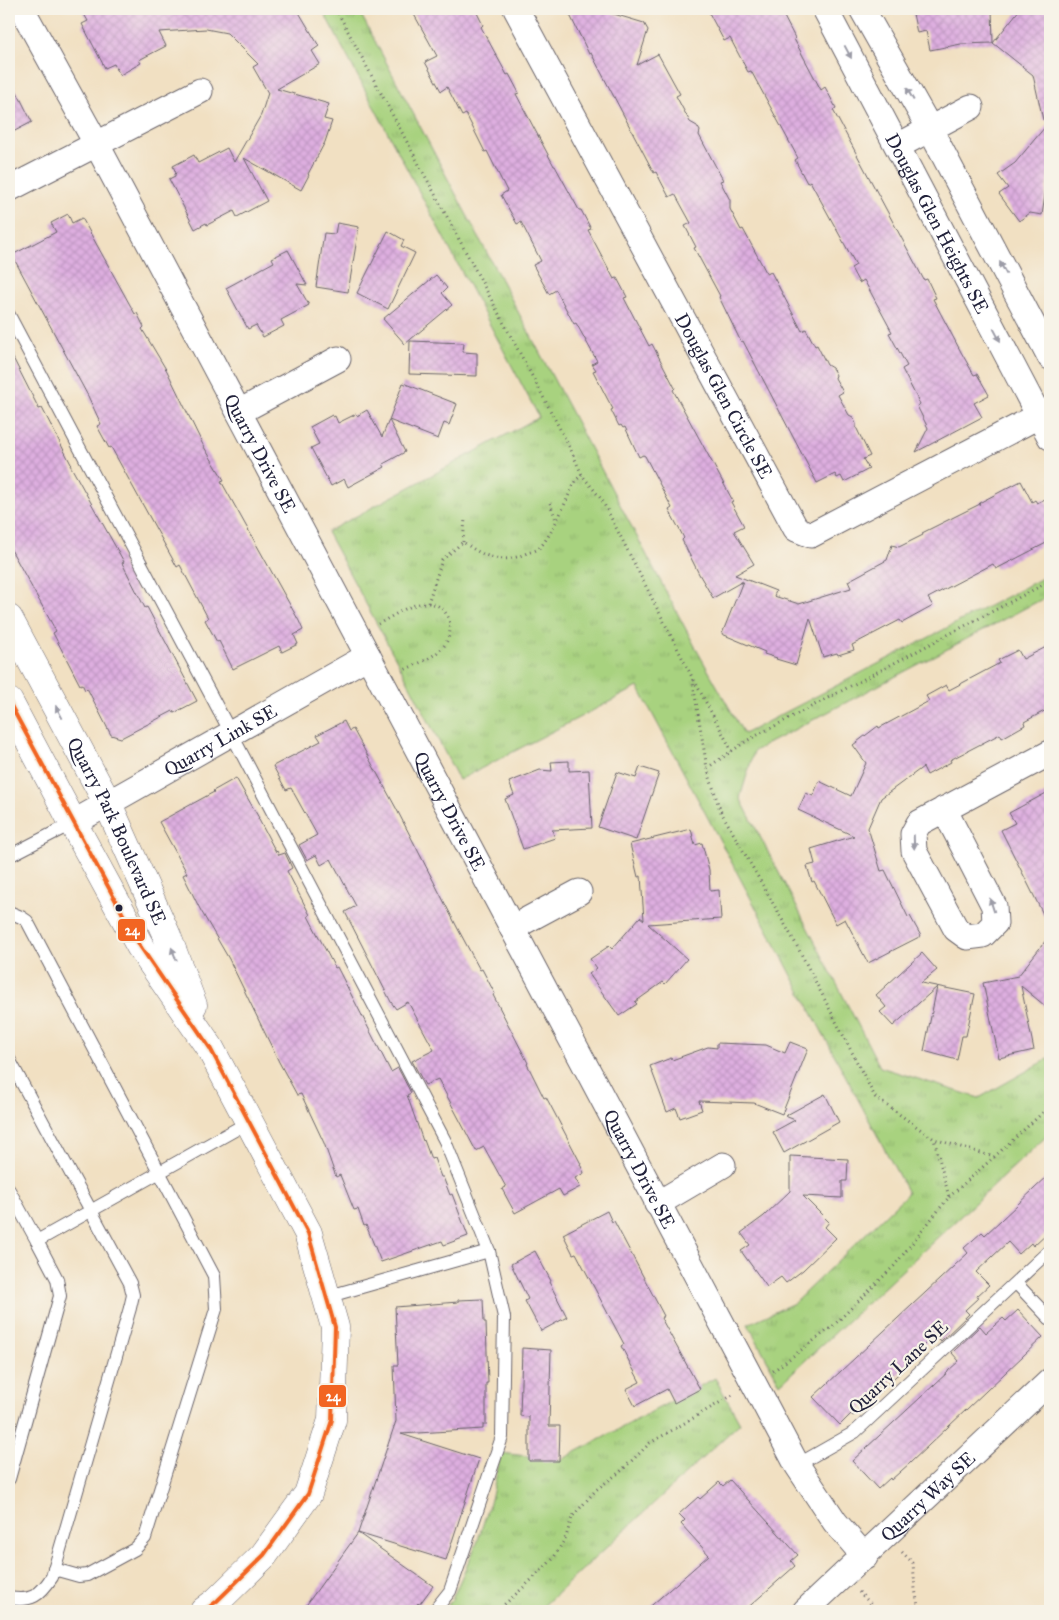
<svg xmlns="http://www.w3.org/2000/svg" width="1059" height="1620" font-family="'IM FELL Great Primer',serif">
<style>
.grass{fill:url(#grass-tufts);stroke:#657a5d}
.building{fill:url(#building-cross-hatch)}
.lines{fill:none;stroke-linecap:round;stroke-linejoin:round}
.service-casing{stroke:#6a646a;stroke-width:14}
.minor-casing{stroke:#6a646a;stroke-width:27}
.tertiary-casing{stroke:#6a646a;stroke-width:29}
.path{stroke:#6a646a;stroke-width:3;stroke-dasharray:1 4;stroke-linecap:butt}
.service{stroke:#fff;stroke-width:12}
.minor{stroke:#fff;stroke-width:25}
.tertiary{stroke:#fff;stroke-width:28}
.bus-1-casing{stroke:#f7f3e8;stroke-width:8}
.bus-1{stroke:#f26522;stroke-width:4}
.oneway{fill:#9c9ca7}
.bus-dot{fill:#22223b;stroke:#f7f3e8;stroke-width:2}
.labels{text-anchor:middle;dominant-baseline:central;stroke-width:4.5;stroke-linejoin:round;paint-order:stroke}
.street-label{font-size:19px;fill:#22223b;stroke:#f7f3e8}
.line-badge{stroke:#f7f3e8;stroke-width:2}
.badge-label{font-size:14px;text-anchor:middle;font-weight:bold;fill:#fff}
</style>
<defs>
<pattern id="grass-tufts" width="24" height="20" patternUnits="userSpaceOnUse" patternTransform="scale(1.25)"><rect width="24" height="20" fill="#a8d27f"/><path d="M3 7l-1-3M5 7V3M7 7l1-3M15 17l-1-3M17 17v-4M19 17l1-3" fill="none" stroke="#90b46f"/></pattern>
<pattern id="building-cross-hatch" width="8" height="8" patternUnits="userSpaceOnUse" patternTransform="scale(1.25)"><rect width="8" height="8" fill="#deafe0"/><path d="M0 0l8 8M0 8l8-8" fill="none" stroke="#be96c1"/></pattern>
</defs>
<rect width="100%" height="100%" fill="#f7f3e8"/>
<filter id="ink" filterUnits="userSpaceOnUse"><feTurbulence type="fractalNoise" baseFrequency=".02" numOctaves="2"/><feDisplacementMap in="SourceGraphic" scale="10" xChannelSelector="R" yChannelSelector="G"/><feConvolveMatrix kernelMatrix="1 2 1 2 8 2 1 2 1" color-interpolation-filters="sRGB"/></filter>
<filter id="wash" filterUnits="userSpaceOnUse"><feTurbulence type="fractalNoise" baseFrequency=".0096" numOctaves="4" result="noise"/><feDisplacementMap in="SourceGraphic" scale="20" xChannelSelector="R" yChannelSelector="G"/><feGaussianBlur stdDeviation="1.12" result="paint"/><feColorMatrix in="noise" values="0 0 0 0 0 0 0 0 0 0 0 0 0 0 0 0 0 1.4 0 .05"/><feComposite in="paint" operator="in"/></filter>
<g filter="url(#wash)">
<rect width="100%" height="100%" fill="#f1e0c2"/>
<g class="grass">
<path d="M322 9H358L699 654 744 734 1050 574V595L754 751 740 798 880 1067 979 1098 1050 1058V1133L780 1384 748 1324 794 1303 908 1193 638 687 459 780 403 672 327 532 539 417Z"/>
<path d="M715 1378 740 1423 538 1611H444L452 1599 477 1543 492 1496 501 1453 561 1460Z"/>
</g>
<g id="blocks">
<g class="building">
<path d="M81 9H297L319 46 312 51 320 64 277 89 329 104 324 119 332 121 325 142 308 174 309 175 301 190 244 158 267 201 237 217 234 211 207 225 206 223 195 229 169 179 175 176V174L176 173 173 166 194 155 198 163 227 148 234 162 261 115 268 93 253 67 258 64 227 33 206 29 159 32 166 46 139 60 141 63 120 75 114 64 105 68 82 24 88 21Z"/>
<path d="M411 9H475L483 25 481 27 507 75 509 74 519 93 516 94 554 166H555L579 210H581L591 229 588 230 614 279 617 278 627 297 624 298 649 346 652 344 675 388 673 390 733 501 731 502 744 526 734 531 754 564 735 575 776 591 774 596 799 604 851 588 848 581 887 560 892 545 899 547 923 535 922 533 980 504 979 503 1021 481 1032 502 1035 500 1037 503 1045 499 1050 510V541L996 569 993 564 928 598 933 606 902 623 900 620 852 645 854 650 838 655 837 653 823 657 810 618 796 665 776 659 777 658 764 654 765 652 722 634 743 581 713 598 699 574 682 540 684 538 669 510 672 508 645 456 643 455 639 457 625 427 623 428 621 425 619 426 611 410 613 409 608 400 593 371 596 370 592 364 597 361 576 323 574 324 556 290 549 294 533 265 541 261 521 222 517 224 501 195 507 191 487 151 485 152 466 114 462 116 447 87 441 91 425 62 437 56Z"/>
<path d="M567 9H597L644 23 648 30 637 65 658 54 680 94 676 96 690 122 697 126 700 131 699 135 723 180 720 181 730 200V209L741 230 743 229 767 274 771 272 802 331 806 329 815 346 817 345 827 365 832 368 836 375 835 378 843 392 838 395 849 415 853 417 856 424V427L870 456 863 459 869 469 844 482 841 476 837 478 835 474 817 483 743 341 741 342 719 297 720 296 694 248 696 247 685 226 691 223 675 194 669 197 656 172 654 173 591 53 589 54Z"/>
<path d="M707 9H780L795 38 794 39 821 90 825 87 836 108 833 110 924 280 927 279 936 298 933 299 961 352 974 375 977 374 989 395 974 403 982 417 916 452 928 428 917 406 920 404 902 369 907 366 889 333 892 332 864 280 859 283 851 268 856 265 810 181 807 183 795 160 798 158 751 71 748 72 730 38 724 41Z"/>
<path d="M912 9H992L993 43 1020 9H1050V119L1043 120 1033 75 993 43 961 44 930 50 926 31 917 33Z"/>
<path d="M9 76 32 122 9 134Z"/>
<path d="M1050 121V163L1042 215 1030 213 1019 221 999 194 1008 188 998 175 1015 163Z"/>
<path d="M68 214 72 223 82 218 135 314 137 313 144 327 142 329 167 371 204 447 224 480 221 481 299 621 303 630 294 635 298 644 282 652 279 646 233 669 219 641 217 642 205 620 208 618 180 565 177 567 111 447 109 448 97 426 101 424 88 396 12 255 56 232 51 223Z"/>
<path d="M337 223 359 227 348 292 316 287 324 233 335 234Z"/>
<path d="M388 231 404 240 401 246 415 253 388 309 357 293Z"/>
<path d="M288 250 307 285 297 284 309 305 281 320 284 326 263 337 256 325 248 329 226 288 274 262 272 258Z"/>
<path d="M436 275 447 288 442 293 452 305 405 344 383 319Z"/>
<path d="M410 341 464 343 463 352 477 353V376L409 374Z"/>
<path d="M9 350 39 409 42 408 71 464 70 465 124 562 122 563 145 608 147 607 197 701 174 713 173 711 121 738 111 735 87 688 85 690 82 684 80 685 53 633 56 631 9 546Z"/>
<path d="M403 383 457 404 449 425 444 423 438 439 389 420Z"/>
<path d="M367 410 382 437 389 420 405 452 383 464 385 467 348 487 344 479 331 486 311 448 319 444 310 427 332 415 333 417 335 416 338 423 356 414 357 416Z"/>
<path d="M1050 645V708L1024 722 1025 725 1002 738 1000 734 950 760 951 762 927 775 923 767 881 798 868 828 881 871 885 870 908 917 910 916 921 936 868 963 845 919 836 924 814 881 812 882 807 866 815 864 811 849 854 836 798 810 806 793 813 796 819 781 851 796 866 763 853 745 878 726 879 728 929 701 926 696 946 685 949 690 1000 663 998 660 1018 650 1023 659Z"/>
<path d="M344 721 349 731 353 729 396 808 458 929 480 970 482 969 495 994 493 995 528 1063 527 1064 544 1098 546 1097 555 1114 581 1164H580L584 1173 575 1178 580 1187 563 1196 559 1189 515 1213 502 1189 506 1187 484 1147 476 1151 438 1079 425 1085 412 1061 434 1050 408 1002 396 1009 391 1002 345 912 356 906 331 859 321 865 316 855 307 860 299 845 317 835 291 788 286 790 273 766 321 741 317 735Z"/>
<path d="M569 761V771L589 770 592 828 552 830 555 838 523 849 505 799 514 795 509 782 540 770 552 771 551 762Z"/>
<path d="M640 767 659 773 636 840 598 827 617 772 636 778Z"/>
<path d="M236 778 259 818H258L276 852 277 851 279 855 285 853 292 868 287 871 310 915 308 916 335 968 337 967 391 1072 398 1068 411 1093 407 1095 423 1141 424 1140 431 1159 434 1158 441 1177H443L450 1195 452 1194 468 1236 444 1245 442 1241 381 1262 366 1225 364 1226 358 1209 354 1210 340 1175 336 1177 324 1143 301 1094 297 1095 279 1062 229 959 200 909 183 875 187 873 159 822 214 792 213 791Z"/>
<path d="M1050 791V928L1001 830 1015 823 1009 813Z"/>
<path d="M691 829 695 845 702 843 709 870 710 891 719 890 721 919 648 924 687 959 665 984 663 982 635 1002 637 1004 619 1016 589 974 597 968 590 959 609 946 612 949 640 917 644 920 641 876 638 877 630 844Z"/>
<path d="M1050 935V1010L1021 986 1034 1050 999 1058 983 983 1018 976Z"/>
<path d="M922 953 937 970 921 983 975 994 966 1036H962L957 1060 924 1051 937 987 893 1026 880 1012 886 1007 876 995Z"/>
<path d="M790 1042 808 1049 782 1114 754 1103 699 1101 702 1110 680 1118 676 1108 667 1112 650 1066 671 1058 672 1060 708 1047 717 1048V1043L766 1045 785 1053Z"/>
<path d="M825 1094 839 1122 784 1153 773 1132 795 1120 785 1116Z"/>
<path d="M790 1156 848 1159 847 1181H842V1198L803 1196 829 1222 825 1227 836 1238 803 1270 786 1283 781 1277 767 1287 741 1251 750 1245 741 1233 764 1216 790 1191Z"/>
<path d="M1050 1174V1230L1033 1246 1031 1243 1019 1254 1008 1242 976 1272 989 1285 977 1296 978 1298 965 1310 969 1314 941 1341 935 1334 907 1362 909 1364 853 1416 851 1414 840 1425 813 1397 968 1253 964 1248 982 1232 985 1235Z"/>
<path d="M607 1211 612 1222 614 1221 664 1316 661 1318 700 1389 674 1403 667 1389 635 1406 626 1389 640 1382 621 1346 624 1344 605 1308 576 1253 573 1254 563 1234Z"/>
<path d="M535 1251 551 1281 549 1282 567 1317 541 1331 525 1301 528 1299 511 1264Z"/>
<path d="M483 1299 484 1322H486L488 1383H486V1425H483V1429L401 1434 479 1459 446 1560 358 1533 396 1421 394 1365H398L395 1307 458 1302V1300Z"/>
<path d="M1018 1310 1043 1337 910 1463 891 1480 890 1478 878 1489 852 1461 948 1372V1371L959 1361 952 1353 980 1326 986 1333 1003 1318 1006 1321Z"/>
<path d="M522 1348 551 1350 549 1426H560L559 1461H529V1417L520 1416Z"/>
<path d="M730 1480 798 1555 791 1561 795 1566 744 1611H645L709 1555 681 1524 685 1520 679 1514 698 1497 700 1499 719 1482 723 1486Z"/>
<path d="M358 1533 433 1586 419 1605 418 1603 412 1611H302Z"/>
</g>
</g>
</g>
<g filter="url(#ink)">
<use href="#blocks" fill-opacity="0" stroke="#6a646a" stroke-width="1"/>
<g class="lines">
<g class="service-casing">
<g id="service">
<path d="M9 315 231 733 445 1141 489 1251 504 1317 502 1437 450 1591 434 1611"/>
<path d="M9 856 73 823"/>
<path d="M9 912 21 917 27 921 214 1276 216 1309 145 1538 135 1549 87 1575 79 1576 54 1569"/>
<path d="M9 1059 130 1283 133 1295 130 1308 52 1577C40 1595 32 1602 9 1598"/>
<path d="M9 1190 37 1241 249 1122"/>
<path d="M1016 1283 1050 1319"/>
<path d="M326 1297 489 1251"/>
<path d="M797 1465 855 1432 1050 1250"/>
<path d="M9 1479 60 1296 57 1279 37 1241"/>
</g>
</g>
<g class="minor-casing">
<g id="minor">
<path id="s1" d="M22 9 96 143 797 1465 835 1522 865 1557"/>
<path id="s2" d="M516 9 796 529 811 535 1050 410"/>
<path id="s3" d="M825 9 1050 437"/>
<path d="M862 9 930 129 1050 357"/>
<path d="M898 146 971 107"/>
<path d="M9 189 200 91"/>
<path d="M239 412 338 359"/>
<path d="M944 809 994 906 995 923 983 935 967 937 956 929 914 851 913 834 919 823 1050 753"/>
<path id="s4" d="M73 823 368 656"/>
<path d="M512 928 579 892"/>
<path d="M657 1204 723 1165"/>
<path id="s5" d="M805 1611 1050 1381"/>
</g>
</g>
<g class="tertiary-casing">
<g id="tertiary">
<path id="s6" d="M9 619 108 804 167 936 193 1005"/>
<path d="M9 702 73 823 140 946 210 1048 308 1233 335 1327 332 1420 308 1494 264 1555 217 1601 204 1611"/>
</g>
</g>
<g class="path">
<path d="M336 9 547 404 571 450 582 475 602 500 692 677 707 768 720 810 796 944 875 1097 934 1139 994 1157 1050 1106"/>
<path d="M550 503 556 520"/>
<path d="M463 542 465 519"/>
<path d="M428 603 442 560 463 542C484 557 502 565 527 553 530 552 535 551 538 549 552 537 567 498 575 481L582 475"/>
<path d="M378 624C392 617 410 603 427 603 453 604 457 637 439 651 429 660 414 665 402 671"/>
<path d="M694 680 732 751"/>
<path d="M707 768 748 740 1050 581"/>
<path d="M949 1197 994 1157"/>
<path d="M773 1371 832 1327 894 1266 949 1197 934 1139"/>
<path d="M902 1552 913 1563 915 1589 919 1611"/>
<path d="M859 1592 878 1611"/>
<path d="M497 1611 525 1586 553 1559 566 1537 572 1517 596 1490 620 1472 650 1443 733 1395"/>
</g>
<use href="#service" class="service"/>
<use href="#minor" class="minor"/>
<use href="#tertiary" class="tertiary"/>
<g class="bus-1-casing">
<path id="bus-1" d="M9 702 140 946 210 1048 308 1233 335 1327 332 1420 308 1494 264 1555 217 1601 204 1611"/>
</g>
<use href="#bus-1" class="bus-1"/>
</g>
<defs><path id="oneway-solid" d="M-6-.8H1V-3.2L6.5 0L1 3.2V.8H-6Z" transform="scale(1.25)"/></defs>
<g class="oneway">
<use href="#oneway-solid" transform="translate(848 52) rotate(62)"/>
<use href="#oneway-solid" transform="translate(910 94) rotate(-120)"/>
<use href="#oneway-solid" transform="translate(1003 268) rotate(-118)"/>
<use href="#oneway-solid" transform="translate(997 335) rotate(62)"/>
<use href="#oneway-solid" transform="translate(59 712) rotate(-118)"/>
<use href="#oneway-solid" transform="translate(914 842) rotate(88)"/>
<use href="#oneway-solid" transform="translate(992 905) rotate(-108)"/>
<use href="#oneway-solid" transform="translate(174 954) rotate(-111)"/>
</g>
</g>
<circle class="bus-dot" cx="119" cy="908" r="4.5"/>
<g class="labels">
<g class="street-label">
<text stroke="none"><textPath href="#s3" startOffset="242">Douglas Glen Heights SE</textPath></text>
<text stroke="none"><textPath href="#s2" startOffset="439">Douglas Glen Circle SE</textPath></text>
<text stroke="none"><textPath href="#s1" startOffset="504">Quarry Drive SE</textPath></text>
<text stroke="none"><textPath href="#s4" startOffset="169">Quarry Link SE</textPath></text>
<text stroke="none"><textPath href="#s1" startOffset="909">Quarry Drive SE</textPath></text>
<text stroke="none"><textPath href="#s6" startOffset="238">Quarry Park Boulevard SE</textPath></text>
<text stroke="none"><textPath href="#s1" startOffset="1314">Quarry Drive SE</textPath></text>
<text transform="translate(898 1367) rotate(-43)">Quarry Lane SE</text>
<text stroke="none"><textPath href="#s5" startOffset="168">Quarry Way SE</textPath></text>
</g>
</g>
<g class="line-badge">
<rect x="117" y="918" width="29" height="24" rx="5" fill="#f26522"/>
<rect x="318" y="1384" width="29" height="24" rx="5" fill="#f26522"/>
</g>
<g class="badge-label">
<text x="132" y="935">24</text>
<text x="333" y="1401">24</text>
</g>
<rect width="1059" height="1620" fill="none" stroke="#f7f3e8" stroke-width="30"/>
</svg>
